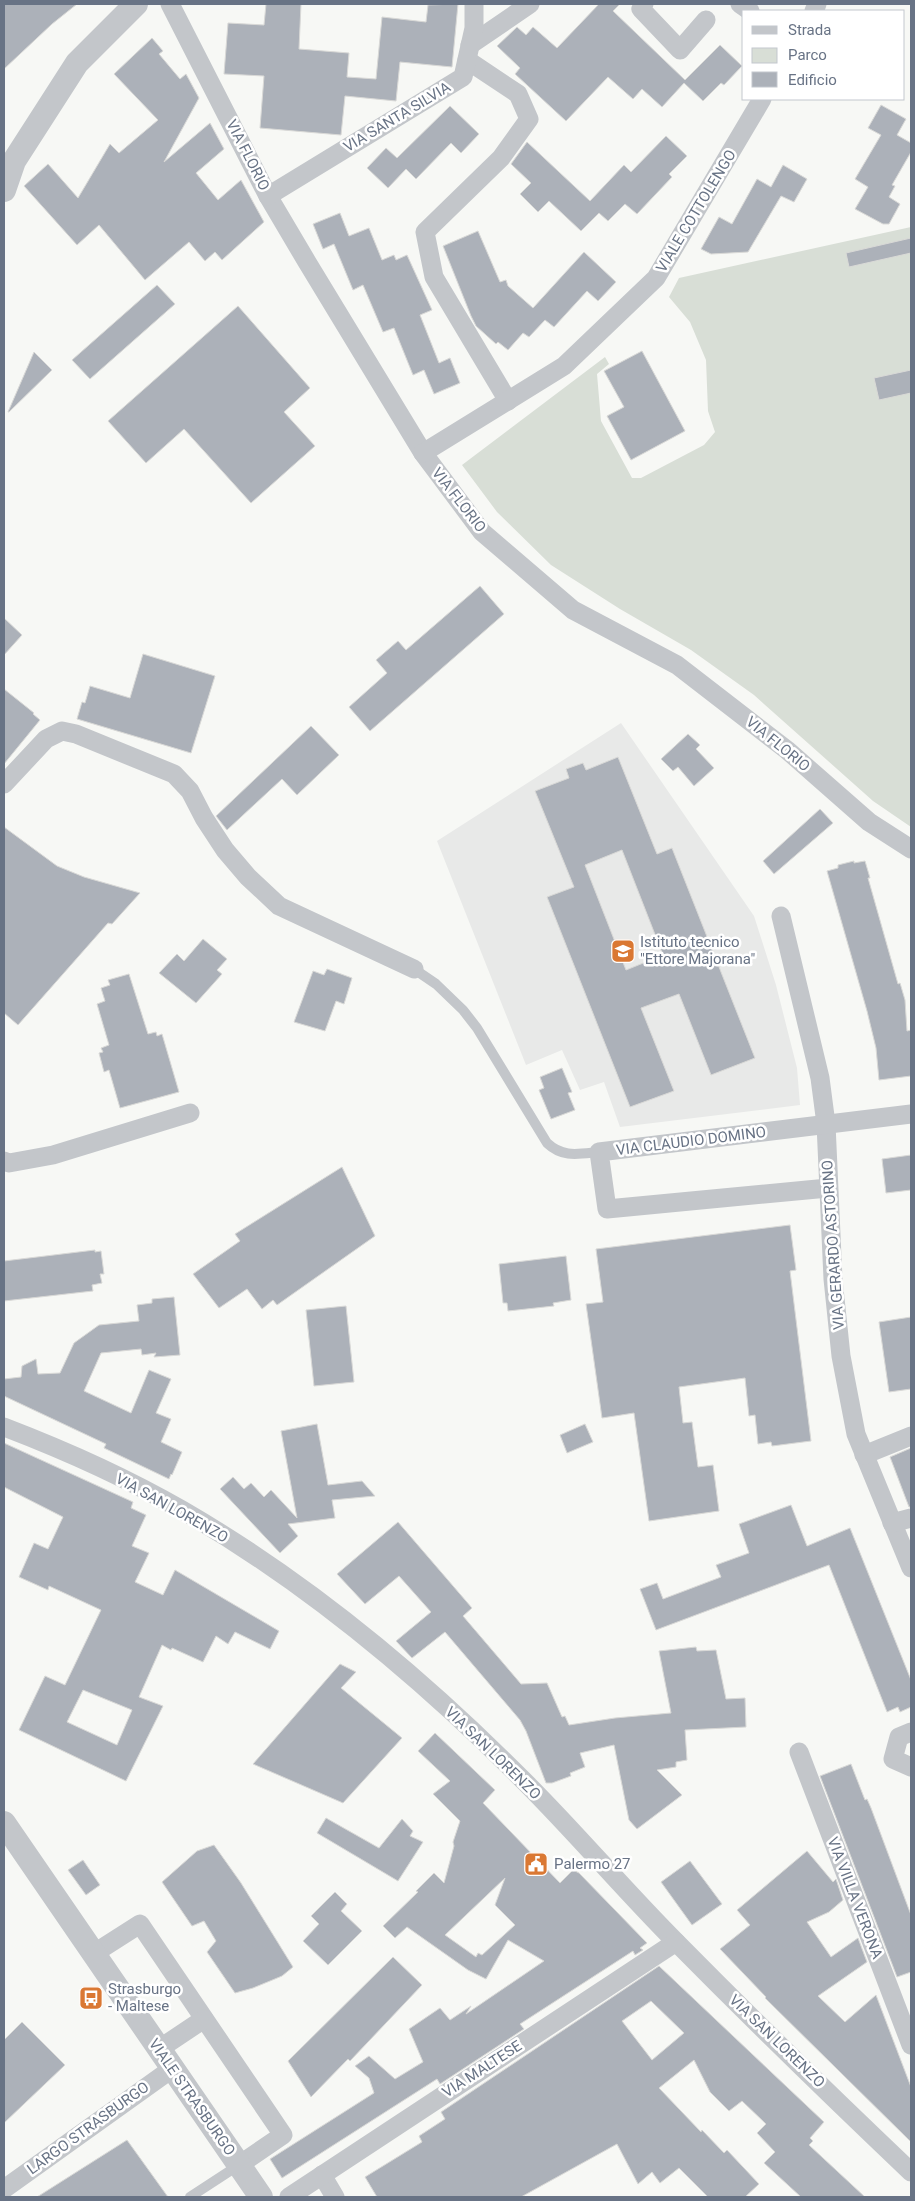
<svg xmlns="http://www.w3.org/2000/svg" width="915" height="2201" font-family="Roboto,sans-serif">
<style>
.built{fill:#e8e9e8}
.green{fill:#d8ded6}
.building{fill:#acb1b9;stroke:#d9d9d7;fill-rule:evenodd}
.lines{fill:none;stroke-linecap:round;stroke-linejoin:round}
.service{stroke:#c3c6ca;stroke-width:10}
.minor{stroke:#c3c6ca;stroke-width:19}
.tertiary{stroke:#c3c6ca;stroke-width:24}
.labels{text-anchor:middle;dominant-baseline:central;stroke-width:5;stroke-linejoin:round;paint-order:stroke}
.street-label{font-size:15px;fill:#687385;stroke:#fff}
.poi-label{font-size:15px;fill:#687385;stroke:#fff;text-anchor:start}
</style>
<rect width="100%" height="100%" fill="#f7f8f5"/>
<path class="built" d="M621 723 754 916 776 985 797 1068 800 1105 620 1127 604 1082 580 1090 562 1050 526 1065 437 841Z"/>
<path class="green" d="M911 227V827L873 801 754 695 691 650 620 609 551 565 497 512 462 465 605 357 609 364 597 374 601 421 632 478H641L704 445 715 432 708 411 706 360 690 322 669 297 679 278Z"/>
<g class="building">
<path d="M4 4H77L52 24 4 69Z"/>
<path d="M266 4H301L299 49 349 53 347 77 376 79 382 17 426 22 428 5 458 4 452 67 400 62 396 101 345 96 341 135 260 128 264 76 224 74 228 23 264 25Z"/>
<path d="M599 4H620L613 11 685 80 720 45 742 66 724 85 721 83 703 101 684 83 662 107 642 89 633 99 608 77 566 121 515 74 520 68 497 46 517 27 526 35 533 27 557 48Z"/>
<path d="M152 38 163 51 159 54 180 79 186 74 199 98 164 162 210 123 224 149 196 173 218 200 241 180 264 222 222 260 215 252 205 261 189 242 145 280 99 225 77 245 24 186 48 164 78 198 110 144 119 153 158 120 114 74Z"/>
<path d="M881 105 906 119 897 135 911 143V152L892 185 895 186 889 197 900 204 889 224H883L855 209 868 187 855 179 881 135 868 128Z"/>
<path d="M450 106 479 134 461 153 451 143 416 179 406 169 388 188 367 168 386 148 397 158Z"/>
<path d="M666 136 687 156 669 174 672 177 637 214 625 204 608 221 599 213 581 231 549 201 538 212 520 194 531 183 511 164 527 142 590 201 624 165 631 172Z"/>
<path d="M783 165 807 179 794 202 781 196 748 252 711 254 701 249 719 217 732 224 757 179 771 187Z"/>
<path d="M340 213 349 236 369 228 382 260 394 255 396 260 407 255 432 310 420 315 439 363 450 358 460 383 434 394 424 370 413 375 394 328 383 332 363 285 353 290 334 244 323 249 313 224Z"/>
<path d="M478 231 500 282 506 280 508 286 533 308 584 252 616 282 598 301 587 291 554 327 545 320 529 337 523 333 508 350 498 342 496 344 476 326 471 316 443 246Z"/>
<path d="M911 238V253L849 267 846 253Z"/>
<path d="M157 285 175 304 90 379 72 360Z"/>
<path d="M238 306 310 388 284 412 315 446 251 503 184 429 146 463 108 421Z"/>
<path d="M642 351 685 431 631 460 607 416 624 407 604 371Z"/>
<path d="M34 352 52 370 9 412H8Z"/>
<path d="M911 370V393L879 400 874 378Z"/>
<path d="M480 586 504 614 370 731 349 707 387 673 376 660 398 641 406 650Z"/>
<path d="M4 618 22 635 4 655Z"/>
<path d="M143 654 215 676 191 753 77 719 82 702 85 703 90 686 130 698Z"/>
<path d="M4 689 34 713 33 714 40 720 4 764Z"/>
<path d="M311 726 339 755 297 795 282 779 227 830 216 816Z"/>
<path d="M688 734 700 745 696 749 714 768 694 786 678 767 673 771 661 759Z"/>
<path d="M618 757 657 854 672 848 755 1058 711 1075 679 994 641 1008 674 1091 630 1107 547 897 574 887 535 791 569 778 566 769 583 763 586 770ZM622 850 663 955 626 970 585 865Z"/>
<path d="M820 809 833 823 774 874 763 861Z"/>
<path d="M4 827 57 866 84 877 140 893 112 924 108 923 18 1025 4 1013Z"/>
<path d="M854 861V863L865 861 870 878H868L898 984 900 983 905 1000 907 1031 911 1030V1076L879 1080 876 1048 867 1011 827 871 838 868V865Z"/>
<path d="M203 939 227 959 217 970 222 974 196 1003 159 973 177 954 184 961Z"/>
<path d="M327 969 352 978 344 1004 336 1001 325 1031 294 1022 313 971 324 975Z"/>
<path d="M129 974 148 1034 156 1032 157 1036 162 1034 179 1092 120 1108 109 1070 104 1072 99 1053 103 1052 101 1048 109 1045 97 1004 105 1001 101 988 110 985 108 980Z"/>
<path d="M562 1068 572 1092 568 1093 575 1110 551 1119 539 1090 544 1088 540 1077Z"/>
<path d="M911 1155V1190L886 1193 882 1159Z"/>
<path d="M342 1167 375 1236 277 1305 273 1300 262 1309 247 1289 219 1308 193 1274 240 1241 235 1234Z"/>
<path d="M790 1225 796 1270 790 1271 811 1441 772 1446 771 1442 758 1444 755 1415 749 1416 745 1378 679 1387 683 1423 692 1422 698 1467 713 1465 719 1511 649 1521 634 1413 602 1418 586 1304 603 1302 596 1249Z"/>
<path d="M95 1250V1252L101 1251 104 1274H100L102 1283 92 1285 93 1291 4 1301V1261Z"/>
<path d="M566 1256 571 1300 553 1303 554 1306 508 1311 507 1303H503L499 1264Z"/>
<path d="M174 1297 180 1355 154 1357 156 1353 142 1355 141 1349 101 1353 84 1391 131 1413 149 1370 171 1379 156 1413 171 1419 161 1442 182 1452 172 1475 171 1474 169 1479 104 1448 106 1444 4 1396V1379L21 1377 22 1366 36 1359 38 1374 60 1373 74 1343 99 1325 139 1321 137 1305 152 1303V1299Z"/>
<path d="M346 1306 354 1382 314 1386 306 1310Z"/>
<path d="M911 1317V1389L889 1392 879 1322Z"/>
<path d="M317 1424 328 1485 362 1481 375 1496 332 1500 335 1518 288 1524 298 1536 280 1553 220 1489 233 1477 244 1489 251 1483 264 1497 271 1490 297 1518 281 1431Z"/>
<path d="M585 1424 593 1442 567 1453 560 1435Z"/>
<path d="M4 1443 133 1502 131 1508 146 1515 132 1546 149 1553 135 1582 163 1595 175 1570 279 1631 270 1649 235 1632 228 1644 216 1636 203 1662 172 1648 171 1650 162 1645 139 1697 163 1706 126 1781 19 1730 45 1676 65 1685 101 1610 49 1586 48 1590 19 1577 34 1543 48 1549 63 1517 4 1487ZM83 1690 132 1710 117 1745 67 1722Z"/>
<path d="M911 1448V1507H909L890 1457Z"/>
<path d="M791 1505 807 1546 850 1528 911 1680V1707L900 1712 898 1707 887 1712 829 1565 656 1630 640 1589 657 1583 663 1599 721 1577 716 1565 749 1553 739 1524Z"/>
<path d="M398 1522 472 1608 463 1616 521 1684 547 1683 562 1717 565 1716 569 1725 615 1718 671 1713 659 1651 696 1647 697 1651 716 1650 726 1699 745 1698 746 1727 685 1730 687 1760 676 1762V1767L657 1770 682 1795 637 1829 629 1820 614 1745 580 1753 585 1767 570 1773 571 1776 552 1783H546L526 1731 520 1720 445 1632 412 1658 396 1641 431 1612 399 1576 365 1604 337 1574Z"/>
<path d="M340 1664 356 1672 341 1688 402 1738 343 1803 253 1764Z"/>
<path d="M435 1733 495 1790 483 1803 560 1883 573 1870 579 1873 647 1943 640 1948 643 1950 635 1955 633 1951 520 2024 524 2029 440 2084 437 2079 282 2178 270 2159 374 2093 369 2078 355 2066 369 2056 395 2079 423 2062 409 2029 440 2008 450 2020 471 2006 466 2014 544 1961 508 1940 486 1979 468 1970 407 1927 395 1938 383 1926 418 1892 416 1891 434 1873 444 1883 454 1846 453 1842 460 1821 433 1794 450 1781 418 1751ZM505 1878 495 1905 515 1925 482 1955 478 1953 476 1957 445 1935Z"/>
<path d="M851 1764 865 1800 867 1799 871 1808 911 1915V1972L897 1977 820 1776Z"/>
<path d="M326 1818 379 1848 402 1819 413 1831 410 1836 423 1842 398 1881 317 1833Z"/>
<path d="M214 1845 241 1883 293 1967 282 1976 270 1981 253 1988 235 1993 207 1952 216 1941 204 1921 192 1926 162 1882 197 1851Z"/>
<path d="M807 1851 833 1882 836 1879 843 1900 829 1912 807 1922 831 1957 858 1938 867 1962 818 1996 845 2022 876 1995 911 2087V2142L765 1998 766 1997 720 1949 750 1925 737 1910Z"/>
<path d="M83 1860 100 1885 86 1895 68 1870Z"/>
<path d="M690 1861 722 1904 692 1925 661 1882Z"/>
<path d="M335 1892 347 1904 341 1911 362 1931 328 1965 303 1941 319 1924 311 1916Z"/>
<path d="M393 1957 422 1985 350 2061 348 2059 311 2097 288 2061Z"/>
<path d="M659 1966 824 2122 810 2138 813 2141 809 2145 865 2197H801L764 2163 775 2152 757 2133 766 2124 742 2101 729 2111 710 2092 694 2060 659 2088 701 2132 702 2130 724 2153 727 2150 759 2184 745 2197H708L679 2168 660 2183 652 2172 638 2184 617 2144 521 2197H377L365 2177 422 2142 419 2136 445 2119 441 2112ZM651 2001 684 2033 652 2060 622 2021Z"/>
<path d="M22 2022 65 2065 4 2123V2040Z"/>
<path d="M127 2140 168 2197H37Z"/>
</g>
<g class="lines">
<g class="service">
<path d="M414 969 436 984 463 1010 477 1028 547 1143C563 1158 578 1154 599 1152"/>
<path d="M190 2197 239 2165"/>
</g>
<g class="minor">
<path d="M170 4 268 196 307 262 423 453 482 532 573 610 677 665 787 750 869 822 911 849"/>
<path d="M644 4 641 9 680 50 706 20"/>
<path d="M740 4 750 11"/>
<path d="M814 11 817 4"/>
<path d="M470 45 530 4"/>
<path d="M467 60 518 94 529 119 501 158 425 232 434 277 508 401"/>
<path d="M268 196 463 77 474 28V4"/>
<path d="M423 453 564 366 656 278 762 99"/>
<path d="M4 784 46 739 62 731 76 734 174 774 190 791 204 818 225 850 248 877 279 906 414 969"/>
<path d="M781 916 820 1078 826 1124 833 1279 841 1356 856 1434 911 1568"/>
<path d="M4 1161 9 1163 53 1155 190 1113"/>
<path d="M828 1188 607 1209 599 1152 911 1114"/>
<path d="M4 1427C64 1450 125 1477 182 1510 308 1583 424 1680 526 1783 578 1835 625 1891 677 1943 754 2021 832 2097 911 2172"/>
<path d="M864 1455 911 1436"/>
<path d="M892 1523 911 1518"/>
<path d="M911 1732 899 1737 893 1759 911 1767"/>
<path d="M799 1752 911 2045"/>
<path d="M93 1954 140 1924 283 2135 239 2165"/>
<path d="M159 2049 204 2019"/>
<path d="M322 2175 335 2197"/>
<path d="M4 2189 173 2068"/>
<path d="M289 2197 676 1942"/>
</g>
<g class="tertiary">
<path d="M4 190 14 161 77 63 136 4"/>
<path d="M4 1823 261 2197"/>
</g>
</g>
<defs>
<g id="school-square" transform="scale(1.25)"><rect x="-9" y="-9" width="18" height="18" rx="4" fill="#da7833" stroke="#fff"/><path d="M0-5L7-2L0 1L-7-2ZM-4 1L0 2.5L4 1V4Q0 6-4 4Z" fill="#fff"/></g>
<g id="civic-square" transform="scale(1.25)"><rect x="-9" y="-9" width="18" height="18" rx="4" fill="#da7833" stroke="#fff"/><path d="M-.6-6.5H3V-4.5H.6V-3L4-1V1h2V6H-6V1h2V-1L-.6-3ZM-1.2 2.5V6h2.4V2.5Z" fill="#fff"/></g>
<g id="bus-square" transform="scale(1.25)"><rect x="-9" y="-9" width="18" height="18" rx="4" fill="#da7833" stroke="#fff"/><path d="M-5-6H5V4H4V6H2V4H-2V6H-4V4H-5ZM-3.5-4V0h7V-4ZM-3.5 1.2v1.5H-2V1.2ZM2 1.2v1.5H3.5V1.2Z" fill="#fff"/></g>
</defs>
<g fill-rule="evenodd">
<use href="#school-square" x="623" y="951"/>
<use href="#civic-square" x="536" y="1864"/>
<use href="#bus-square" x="91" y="1998"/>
</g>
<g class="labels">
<g class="street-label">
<text transform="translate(397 117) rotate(-31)">VIA SANTA SILVIA</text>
<text transform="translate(248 155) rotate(63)">VIA FLORIO</text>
<text transform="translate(696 211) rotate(-59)">VIALE COTTOLENGO</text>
<text transform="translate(459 500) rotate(52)">VIA FLORIO</text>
<text transform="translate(778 744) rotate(39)">VIA FLORIO</text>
<text transform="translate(691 1141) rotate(-7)">VIA CLAUDIO DOMINO</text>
<text transform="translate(833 1245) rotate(-94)">VIA GERARDO ASTORINO</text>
<text transform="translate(172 1508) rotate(29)">VIA SAN LORENZO</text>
<text transform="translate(493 1753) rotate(44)">VIA SAN LORENZO</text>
<text transform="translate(855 1898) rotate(69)">VIA VILLA VERONA</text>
<text transform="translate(777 2041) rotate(44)">VIA SAN LORENZO</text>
<text transform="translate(482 2069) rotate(-33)">VIA MALTESE</text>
<text transform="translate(192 2097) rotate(55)">VIALE STRASBURGO</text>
<text transform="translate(88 2128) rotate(-36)">LARGO STRASBURGO</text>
</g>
<g class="poi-label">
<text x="640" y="942">Istituto tecnico<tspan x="640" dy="17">"Ettore Majorana"</tspan></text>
<text x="554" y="1864">Palermo 27</text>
<text x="108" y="1989">Strasburgo<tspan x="108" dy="17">- Maltese</tspan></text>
</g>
</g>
<rect width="915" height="2201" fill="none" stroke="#687385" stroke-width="10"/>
<rect x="742" y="10" width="162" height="90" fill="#ffffff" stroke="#c3c7ce"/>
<rect x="752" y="26" width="25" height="8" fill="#c3c6ca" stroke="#c3c7ce"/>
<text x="788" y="35" font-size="15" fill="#687385">Strada</text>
<rect x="752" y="48" width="25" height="15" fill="#d8ded6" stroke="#c3c7ce"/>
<text x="788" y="60" font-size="15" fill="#687385">Parco</text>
<rect x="752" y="72" width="25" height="15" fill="#acb1b9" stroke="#c3c7ce"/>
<text x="788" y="85" font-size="15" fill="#687385">Edificio</text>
</svg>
